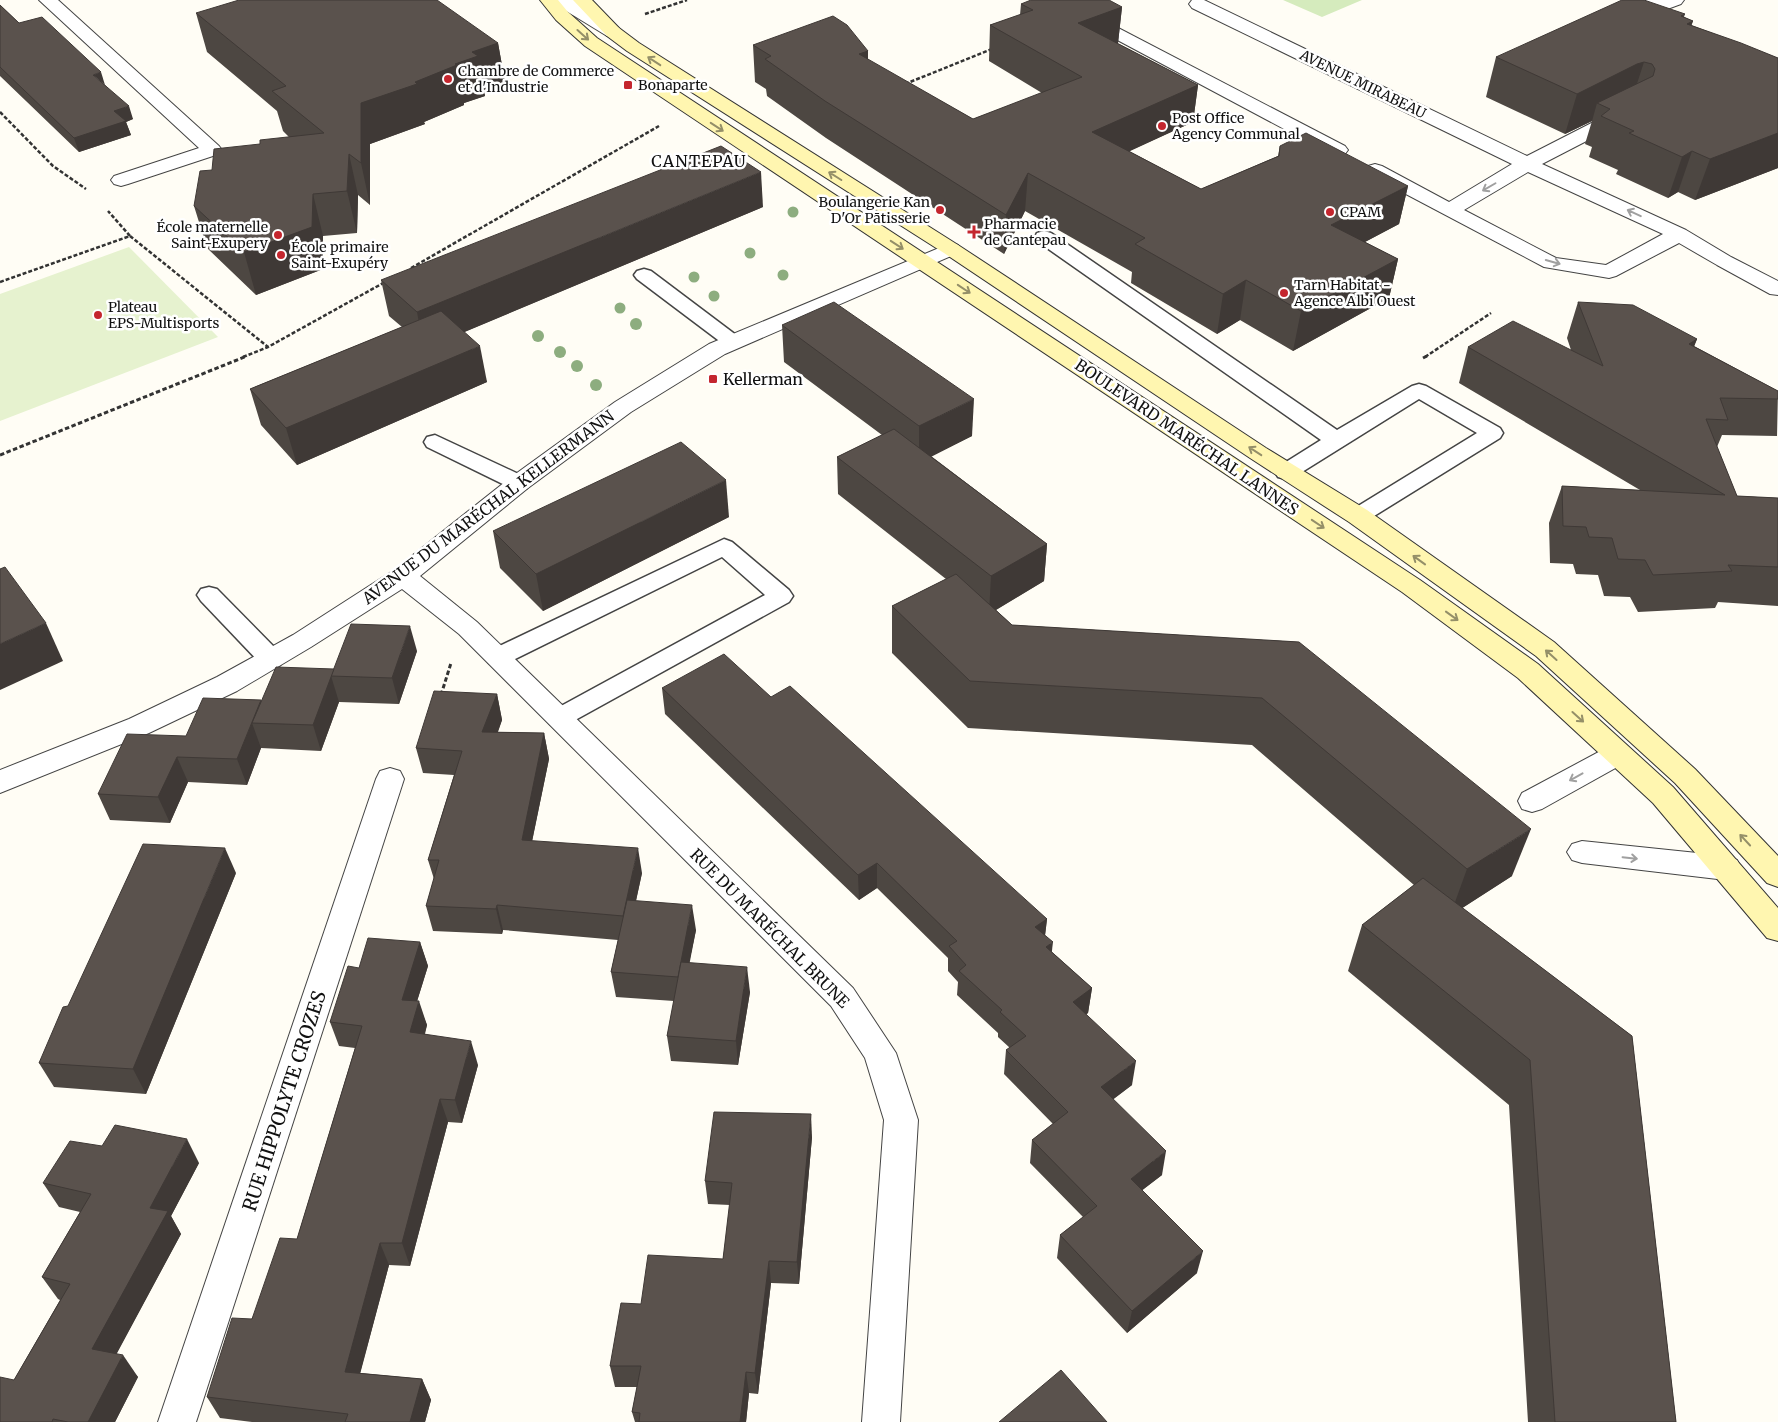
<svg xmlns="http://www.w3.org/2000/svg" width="1778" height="1422" font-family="Merriweather,serif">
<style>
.green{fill:#d5ebbd}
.pitch{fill:#e6f2cf}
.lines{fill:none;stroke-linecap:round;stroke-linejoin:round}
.service-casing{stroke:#444;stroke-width:3}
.minor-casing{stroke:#444;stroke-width:2}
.secondary-casing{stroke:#333;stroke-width:2}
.path-far1{stroke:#333;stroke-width:2.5;stroke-dasharray:4 2;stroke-linecap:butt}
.path{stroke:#333;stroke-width:3;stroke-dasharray:4.5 2.5;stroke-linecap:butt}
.service{fill:#fff;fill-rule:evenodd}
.minor{fill:#fff;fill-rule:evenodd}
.secondary{fill:#fff6b0;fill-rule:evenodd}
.tree{fill:#8dad7f}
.wall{fill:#4d4742}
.shaded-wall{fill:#3f3936}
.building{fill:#5a524d;stroke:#3f3936}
.oneway{stroke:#948f68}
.oneway2{stroke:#a0a0a0}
.poi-dot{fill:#c4262e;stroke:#fff;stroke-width:2}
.labels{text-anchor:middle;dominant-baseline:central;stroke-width:5;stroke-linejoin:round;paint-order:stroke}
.far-poi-label{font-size:14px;fill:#111;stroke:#fff;text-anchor:start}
.far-street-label{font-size:14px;fill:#111;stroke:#fff}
.far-quarter-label{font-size:16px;letter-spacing:1px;fill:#111;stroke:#fff}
.poi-label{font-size:16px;fill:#111;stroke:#fff;text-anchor:start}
.street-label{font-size:16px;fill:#111;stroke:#fff}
.near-street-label{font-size:19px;fill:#111;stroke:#fff}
</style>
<rect width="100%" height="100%" fill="#fffdf5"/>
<path class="green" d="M1283 0H1362L1322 17Z"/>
<path class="pitch" d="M129 247 218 337 0 421V294Z"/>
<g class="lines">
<g class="service-casing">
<g id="service">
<path d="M1044 231 1051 233 1337 430 1412 386 1419 384 1426 386 1500 428 1503 433 1500 438 1366 521 1358 523 1350 521 1347 516 1350 511 1477 433 1419 399 1294 477 1286 479 1278 477 1275 472 1278 467 1321 440 1037 241 1035 237 1037 233Z"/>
<path d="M644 269 651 271 740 338 743 342 740 346 733 348 726 346 637 279 634 275 637 271Z"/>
<path d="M435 435 527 478 530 483 527 488 519 490 511 488 427 447 424 442 427 437Z"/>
<path d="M724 539 732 542 789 590 793 596 789 602 568 724 559 727 550 724 546 718 550 712 765 595 722 557 507 663 498 665 489 663 486 657 489 651Z"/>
<path d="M209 587 217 589 280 653 283 659 280 665 271 668 262 665 201 601 197 595 201 589Z"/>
</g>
</g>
<g class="minor-casing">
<g id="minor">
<path d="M39 0H58L219 146 222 150 219 154 128 184 121 186 114 184 111 180 114 176 199 148Z"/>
<path d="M556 0H574L619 28 622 32 619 36 613 37 607 36 563 9Z"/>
<path d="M1192 0H1204L1527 156 1615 111 1622 109 1629 111 1631 115 1629 119 1542 164 1686 230 1731 257 1778 281V295L1770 294 1717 265 1679 243 1616 276 1609 278 1544 267 1368 174 1365 170 1368 166 1375 164 1382 166 1449 202 1512 164 1192 8 1189 4ZM1528 172 1663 234 1606 265 1556 258 1464 210Z"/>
<path d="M1637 0H1684L1681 4 1662 11 1640 4Z"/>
<path d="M1099 18 1345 146 1348 150 1345 154 1338 156 1331 154 1093 27 1090 23 1093 19Z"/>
<path d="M951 243 958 245 961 249 958 253 725 354 631 412 528 488 420 576 477 622 853 988 896 1053 918 1120 900 1422H862L884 1120 865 1058 831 1006 459 634 402 589 311 647 237 691 149 733 0 793V770L129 719 217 677 293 635 394 570 510 478 615 402 709 344Z"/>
<path d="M1618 744 1628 747 1632 754 1628 761 1542 809 1532 812 1522 809 1518 801 1522 793 1608 747Z"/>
<path d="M390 768 400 771 404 779 196 1422H158L376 779 380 771Z"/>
<path d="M1582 841 1726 856 1737 860 1741 868 1737 876 1726 880 1582 863 1572 860 1567 852 1572 844Z"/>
</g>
</g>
<g class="secondary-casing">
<g id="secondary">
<path d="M540 0H558L568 12 597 38 1420 580 1538 664 1673 787 1778 908V941L1767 938 1653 803 1518 678 1402 592 585 46 556 20Z"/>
<path d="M573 0H592L619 28 639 43 958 245 1266 448 1367 510 1554 642 1695 769 1778 856V887L1767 883 1675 783 1536 656 1349 522 1250 458 944 253 627 51 607 36Z"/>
</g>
</g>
<g class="path-far1">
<path d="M645 14 687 0"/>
<path d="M905 84 992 49"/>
<path d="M0 112 53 166 86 189"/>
<path d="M130 236 268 347"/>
<path d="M411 268 659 126"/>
<path d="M0 282 130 236 108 211"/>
<path d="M243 357 268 347 385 282"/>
<path d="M1425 357 1491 313"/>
</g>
<g class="path">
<path d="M1423 358 1427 356"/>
<path d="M0 455 247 356"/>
<path d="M441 695 451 663"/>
</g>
<use href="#service" class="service"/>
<use href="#minor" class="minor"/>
<use href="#secondary" class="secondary"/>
</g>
<g class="tree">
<circle cx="793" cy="212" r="5.5"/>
<circle cx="750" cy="253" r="5.5"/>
<circle cx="783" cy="275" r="5.5"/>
<circle cx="694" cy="277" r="5.5"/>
<circle cx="714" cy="296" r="5.5"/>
<circle cx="620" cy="308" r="5.5"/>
<circle cx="636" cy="324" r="6"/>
<circle cx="538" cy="336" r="6"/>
<circle cx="560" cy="352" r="6"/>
<circle cx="577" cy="366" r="6"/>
<circle cx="596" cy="385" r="6"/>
</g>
<g class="wall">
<path d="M1021 4 1122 7 1118 43H1117L1198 85 1193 122 1129 151 1201 189 1278 156 1280 146 1408 186 1399 224 1365 242 1398 259 1389 298 1293 351 1240 320 1217 334 1131 283 1132 272 1025 211 1004 254 826 138 767 96 766 89 755 82 753 45 868 51V60L973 119 1042 93 989 61 990 25 1020 15Z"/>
<path d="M0 5 19 23 105 85 133 119 126 122 131 135 79 152 0 76Z"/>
<path d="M196 13 498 43 505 82 484 90 485 96 464 103V105L424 122 425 124 370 144V205L358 195 357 233 323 236V269L256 295 207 248 194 206 212 170 260 144 289 137 283 131 277 111 207 52Z"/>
<path d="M1685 14 1684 17 1693 21 1691 25 1778 58V168L1695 200 1678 192 1668 198 1616 174 1618 170 1589 157 1592 147 1585 144 1592 121 1565 134 1486 97 1496 57Z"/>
<path d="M763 207 464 332 487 382 297 465 261 425 250 389 402 327 389 316 381 280Z"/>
<path d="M1578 302 1697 339 1694 346 1778 391 1777 436 1722 435 1717 447 1737 496 1778 498V606L1718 602 1715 608 1638 612 1630 597 1604 596 1598 575 1576 574 1573 564 1550 563 1549 523 1562 486 1640 490 1459 383 1468 347 1571 350 1567 338Z"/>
<path d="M782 325 972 436 931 456 1047 544 1044 581 996 610 1012 625 1299 642 1512 876 1462 908 1632 1036 1676 1422H1528L1509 1105 1348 971 1362 925 1414 885 1252 745 968 728 892 653V606L946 579 838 494 837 457 882 435 784 362Z"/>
<path d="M729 517 543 611 500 568 493 531Z"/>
<path d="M417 651 399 704 339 702 321 751 261 748 247 785 188 782 170 823 110 820 98 794 186 736 261 701 334 669Z"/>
<path d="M662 688 771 697 1047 919 1045 935 1052 952 1092 988 1088 1013 1086 1014 1132 1085 1113 1099 1162 1175 1142 1190 1197 1273 1127 1333 1057 1258 1060 1235 1083 1217 1030 1163 1032 1140 1053 1124 1004 1074 1006 1050 1010 1048 998 1037V1033L957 995 958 982 948 971V958L877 888 859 900 665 714Z"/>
<path d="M497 694 502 720 498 732 544 733 549 759 532 841 642 873 636 901 696 930 689 963 750 992 738 1065 671 1061 667 1036 674 1001 616 997 611 972 618 940 503 930 502 934 433 931 426 906 434 879 428 860 454 775 423 773 416 748Z"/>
<path d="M236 873 146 1094 54 1087 39 1063 68 1006Z"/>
<path d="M420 942 428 966 417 1001 427 1025 425 1034 478 1065 462 1123 448 1122 410 1266 389 1265 360 1373 422 1379 431 1400 425 1422H252L220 1418 207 1397 297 1239 355 1048 339 1046 330 1022 359 968Z"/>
<path d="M812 1137 799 1284 771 1283 758 1394 749 1393 746 1422H635L632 1412 637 1387H615L610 1366 641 1304 723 1259 730 1205 708 1204 705 1181Z"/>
<path d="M199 1163 171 1216 181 1234 116 1354 138 1377 115 1422H0L14 1380 60 1300 58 1299 42 1277 80 1212 59 1207 43 1183Z"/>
</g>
<g class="shaded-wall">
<path d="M1122 7 1118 43 1075 60 1078 23Z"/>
<path d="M1693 21 1680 60 1687 24Z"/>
<path d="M498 43 505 82 484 90 485 96 464 103V105L424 122 425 124 370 144V205L361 163V103L415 82 455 64 472 52Z"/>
<path d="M868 51V88L859 54Z"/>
<path d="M1644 62 1631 102 1610 109 1597 103 1592 121 1565 134 1577 94 1637 64Z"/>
<path d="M101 72 105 85 93 75Z"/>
<path d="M1198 85 1193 122 1089 170 1092 132Z"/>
<path d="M129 106 133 119 126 122 131 135 79 152 74 138 114 111Z"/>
<path d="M1778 133V168L1695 200 1710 159Z"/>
<path d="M1692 151 1678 192 1668 198 1682 157Z"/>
<path d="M349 154 358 195 357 233 347 191Z"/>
<path d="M761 172 763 207 424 349 417 312Z"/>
<path d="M1028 173 1025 211 1004 254 1006 215Z"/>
<path d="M1408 186 1399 224 1323 264 1331 225Z"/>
<path d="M313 194 323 236V269L256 295 244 252Z"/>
<path d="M1398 259 1389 298 1293 351 1301 311Z"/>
<path d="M1246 280 1240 320 1217 334 1223 294Z"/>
<path d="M1697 339 1683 375 1689 344Z"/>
<path d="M480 346 487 382 297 465 286 428Z"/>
<path d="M974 399 972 436 919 463V426Z"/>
<path d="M726 480 729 517 543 611 536 574Z"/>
<path d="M1047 544 1044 581 989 614 991 576Z"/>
<path d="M46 623 63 661 0 690V644Z"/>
<path d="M410 626 417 651 399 704 392 678Z"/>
<path d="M331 676 339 702 321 751 313 725Z"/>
<path d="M497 694 502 720 488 757 482 732Z"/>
<path d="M252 723 261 748 247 785 237 759Z"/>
<path d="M544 733 549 759 527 866 522 840Z"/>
<path d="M177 757 188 782 170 823 158 797Z"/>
<path d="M1531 829 1512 876 1450 916 1467 869Z"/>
<path d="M225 848 236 873 146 1094 133 1069Z"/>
<path d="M638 848 642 873 627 941 623 916Z"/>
<path d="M877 863V888L859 900 858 875Z"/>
<path d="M497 905 503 930 502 934 496 909Z"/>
<path d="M692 905 696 930 682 1002 678 977Z"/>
<path d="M1047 919 1044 944 1035 927Z"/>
<path d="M420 942 428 966 410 1024 402 1000Z"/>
<path d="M1053 942 1050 967 1046 947Z"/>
<path d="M747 967 750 992 738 1065 736 1041Z"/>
<path d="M1092 988 1088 1013 1070 1026 1073 1002Z"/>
<path d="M419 1001 427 1025 418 1056 410 1032Z"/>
<path d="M471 1041 478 1065 462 1123 455 1100Z"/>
<path d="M1136 1061 1132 1085 1098 1111 1101 1087Z"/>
<path d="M440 1099 448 1122 410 1266 402 1243Z"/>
<path d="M811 1114 812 1137 799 1284 797 1262Z"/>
<path d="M187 1139 199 1163 171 1216 181 1234 108 1370 92 1349 150 1208Z"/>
<path d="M1166 1151 1162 1175 1127 1202 1131 1179Z"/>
<path d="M380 1243 389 1265 355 1393 345 1372Z"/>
<path d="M1203 1251 1197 1273 1127 1333 1132 1311Z"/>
<path d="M769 1261 771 1283 758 1394 755 1373Z"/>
<path d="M123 1355 138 1377 115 1422H88Z"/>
<path d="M746 1372 749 1393 746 1422H740Z"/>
<path d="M422 1379 431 1400 425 1422H410Z"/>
</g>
<g class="building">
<path d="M239 0H437L498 43 472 52 478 56 455 64 457 65 415 82 417 84 361 103V163L349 154 347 191 313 194 312 227 244 252 194 206 200 171 212 170 214 149 260 144V140L324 133 272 91 286 86 196 13Z"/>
<path d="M1031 0H1109L1122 7 1078 23 1198 85 1092 132 1201 189 1279 156 1280 146 1306 133 1408 186 1331 225 1398 259 1301 311 1246 280 1223 294 1135 244 1145 238 1028 173 1006 215 825 101 765 59 771 56 753 45 833 16 847 25 868 51 859 54 973 119 1082 77 990 25 1033 10 1021 4Z"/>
<path d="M1622 0H1644L1685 14 1681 16 1693 21 1687 24 1741 43 1778 58V133L1710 159 1692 151 1682 157 1629 133 1634 131 1601 116 1610 109 1597 103 1653 76 1655 69 1652 64 1644 62 1637 64 1577 94 1496 57Z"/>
<path d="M0 5 19 23 42 17 101 72 93 75 129 106 114 111 126 121 74 138 0 67Z"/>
<path d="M721 146 761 172 417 312 381 280Z"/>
<path d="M834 302 974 399 919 426 782 325Z"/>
<path d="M1578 302 1633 305 1697 339 1689 344 1778 391V399L1720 398 1728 420 1706 419 1737 496 1778 498V567L1728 565 1732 571 1653 575 1645 560 1618 559 1612 538 1589 537 1586 527 1563 526 1562 486 1725 495 1468 347 1513 321 1603 366Z"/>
<path d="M441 311 480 346 286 428 250 389Z"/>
<path d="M894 429 1047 544 991 576 837 457Z"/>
<path d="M681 442 726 480 536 574 493 531Z"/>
<path d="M5 567 46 623 0 644V569Z"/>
<path d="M956 574 1012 625 1299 642 1531 829 1467 869 1262 698 970 681 892 606Z"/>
<path d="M351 624 410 626 392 678 331 676Z"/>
<path d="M724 654 771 697 790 686 1047 919 1035 927 1053 942 1046 947 1092 988 1073 1002 1136 1061 1101 1087 1166 1151 1131 1179 1203 1251 1132 1311 1060 1235 1097 1206 1032 1140 1068 1112 1006 1050 1026 1036 1000 1012 1002 1010 959 971 966 965 949 946 957 941 877 863 858 875 662 688Z"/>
<path d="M276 667 334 669 313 725 252 723Z"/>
<path d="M434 691 497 694 482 732 544 733 522 840 638 848 623 916 497 905 496 909 426 906 439 860H428L462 751 416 748Z"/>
<path d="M203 698 261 700 237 759 177 757 158 797 98 794 127 734 186 736Z"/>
<path d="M143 844 225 848 133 1069 39 1063 63 1007 68 1006Z"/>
<path d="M1423 878 1632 1036 1676 1422H1555L1530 1060 1362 925Z"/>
<path d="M627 900 692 905 678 977 611 972Z"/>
<path d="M368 938 420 942 402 1000 419 1001 410 1032 471 1041 455 1100 440 1099 402 1243H380L345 1372 422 1379 410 1422H345L348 1414 207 1397 232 1318 252 1319 280 1238 297 1239 362 1026 330 1022 348 966 359 968Z"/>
<path d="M681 962 747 967 736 1041 667 1036Z"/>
<path d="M714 1112 811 1114 797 1262 769 1261 755 1373 746 1372 740 1422H639L640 1413 632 1412 641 1366H610L621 1303 641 1304 648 1255 723 1259 732 1183 705 1181Z"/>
<path d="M115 1125 187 1139 150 1208 168 1211 92 1349 123 1355 88 1422H68L53 1419 52 1422H0V1377L14 1380 70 1284 42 1277 91 1194 43 1183 70 1141 102 1146Z"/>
<path d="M1061 1370 1107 1422H999Z"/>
</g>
<defs><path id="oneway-shaft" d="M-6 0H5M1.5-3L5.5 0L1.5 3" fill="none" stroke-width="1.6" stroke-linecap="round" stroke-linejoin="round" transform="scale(1.25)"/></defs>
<g class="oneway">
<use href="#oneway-shaft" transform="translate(583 35) rotate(42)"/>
<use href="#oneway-shaft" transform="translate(654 61) rotate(-147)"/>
<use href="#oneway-shaft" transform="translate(717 127) rotate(33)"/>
<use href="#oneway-shaft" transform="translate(835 176) rotate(-148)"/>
<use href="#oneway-shaft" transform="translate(897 245) rotate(33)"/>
<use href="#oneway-shaft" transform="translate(964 289) rotate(34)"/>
<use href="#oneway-shaft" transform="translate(1255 451) rotate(-147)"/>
<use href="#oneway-shaft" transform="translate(1318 524) rotate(34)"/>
<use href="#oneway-shaft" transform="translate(1419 560) rotate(-144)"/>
<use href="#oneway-shaft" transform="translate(1452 616) rotate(36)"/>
<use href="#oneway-shaft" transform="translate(1551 655) rotate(-138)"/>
<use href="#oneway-shaft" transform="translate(1578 717) rotate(42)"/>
<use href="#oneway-shaft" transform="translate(1745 840) rotate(-133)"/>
</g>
<g class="oneway2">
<use href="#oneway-shaft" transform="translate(1489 187) rotate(150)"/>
<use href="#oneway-shaft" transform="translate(1634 213) rotate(-155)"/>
<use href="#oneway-shaft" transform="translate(1553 262) rotate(16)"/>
<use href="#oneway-shaft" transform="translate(1576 777) rotate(151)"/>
<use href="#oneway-shaft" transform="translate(1630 858) rotate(6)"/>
</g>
<g class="poi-dot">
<circle cx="448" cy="79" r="5"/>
<rect x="623" y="80" width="10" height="10" rx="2.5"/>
<circle cx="1162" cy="126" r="5"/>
<circle cx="940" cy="210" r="5"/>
<circle cx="1330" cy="212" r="5"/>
<path d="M971.5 224.5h5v5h5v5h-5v5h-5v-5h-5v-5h5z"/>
<circle cx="278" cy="235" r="5"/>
<circle cx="281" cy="255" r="5"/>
<circle cx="1284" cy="293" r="5"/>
<circle cx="98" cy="315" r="5"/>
<rect x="708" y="374" width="10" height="10" rx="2.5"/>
</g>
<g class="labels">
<g class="far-poi-label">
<text x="458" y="71">Chambre de Commerce<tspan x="458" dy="16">et d'Industrie</tspan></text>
<text x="638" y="85">Bonaparte</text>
<text x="1172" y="118">Post Office<tspan x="1172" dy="16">Agency Communal</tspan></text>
<text x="930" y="202" text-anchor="end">Boulangerie Kan<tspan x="930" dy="16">D'Or Pātisserie</tspan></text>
<text x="1340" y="212">CPAM</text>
<text x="984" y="224">Pharmacie<tspan x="984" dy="16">de Cantepau</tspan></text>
<text x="268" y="227" text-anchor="end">École maternelle<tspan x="268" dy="16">Saint-Exupery</tspan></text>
<text x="291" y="247">École primaire<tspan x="291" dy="16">Saint-Exupéry</tspan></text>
<text x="1294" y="285">Tarn Habitat -<tspan x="1294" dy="16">Agence Albi Ouest</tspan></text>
<text x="108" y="307">Plateau<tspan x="108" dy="16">EPS-Multisports</tspan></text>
</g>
<g class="far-street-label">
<text transform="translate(1363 84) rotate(26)">AVENUE MIRABEAU</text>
</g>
<g class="far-quarter-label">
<text x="699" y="161">CANTEPAU</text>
</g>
<g class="poi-label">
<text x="723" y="379">Kellerman</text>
</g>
<g class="street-label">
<text transform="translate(1187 437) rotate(34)">BOULEVARD MARÉCHAL LANNES</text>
<text transform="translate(488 507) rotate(-37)">AVENUE DU MARÉCHAL KELLERMANN</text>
<text transform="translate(770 928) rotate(45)">RUE DU MARÉCHAL BRUNE</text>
</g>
<g class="near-street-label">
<text transform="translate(284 1101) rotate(-72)">RUE HIPPOLYTE CROZES</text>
</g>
</g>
</svg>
